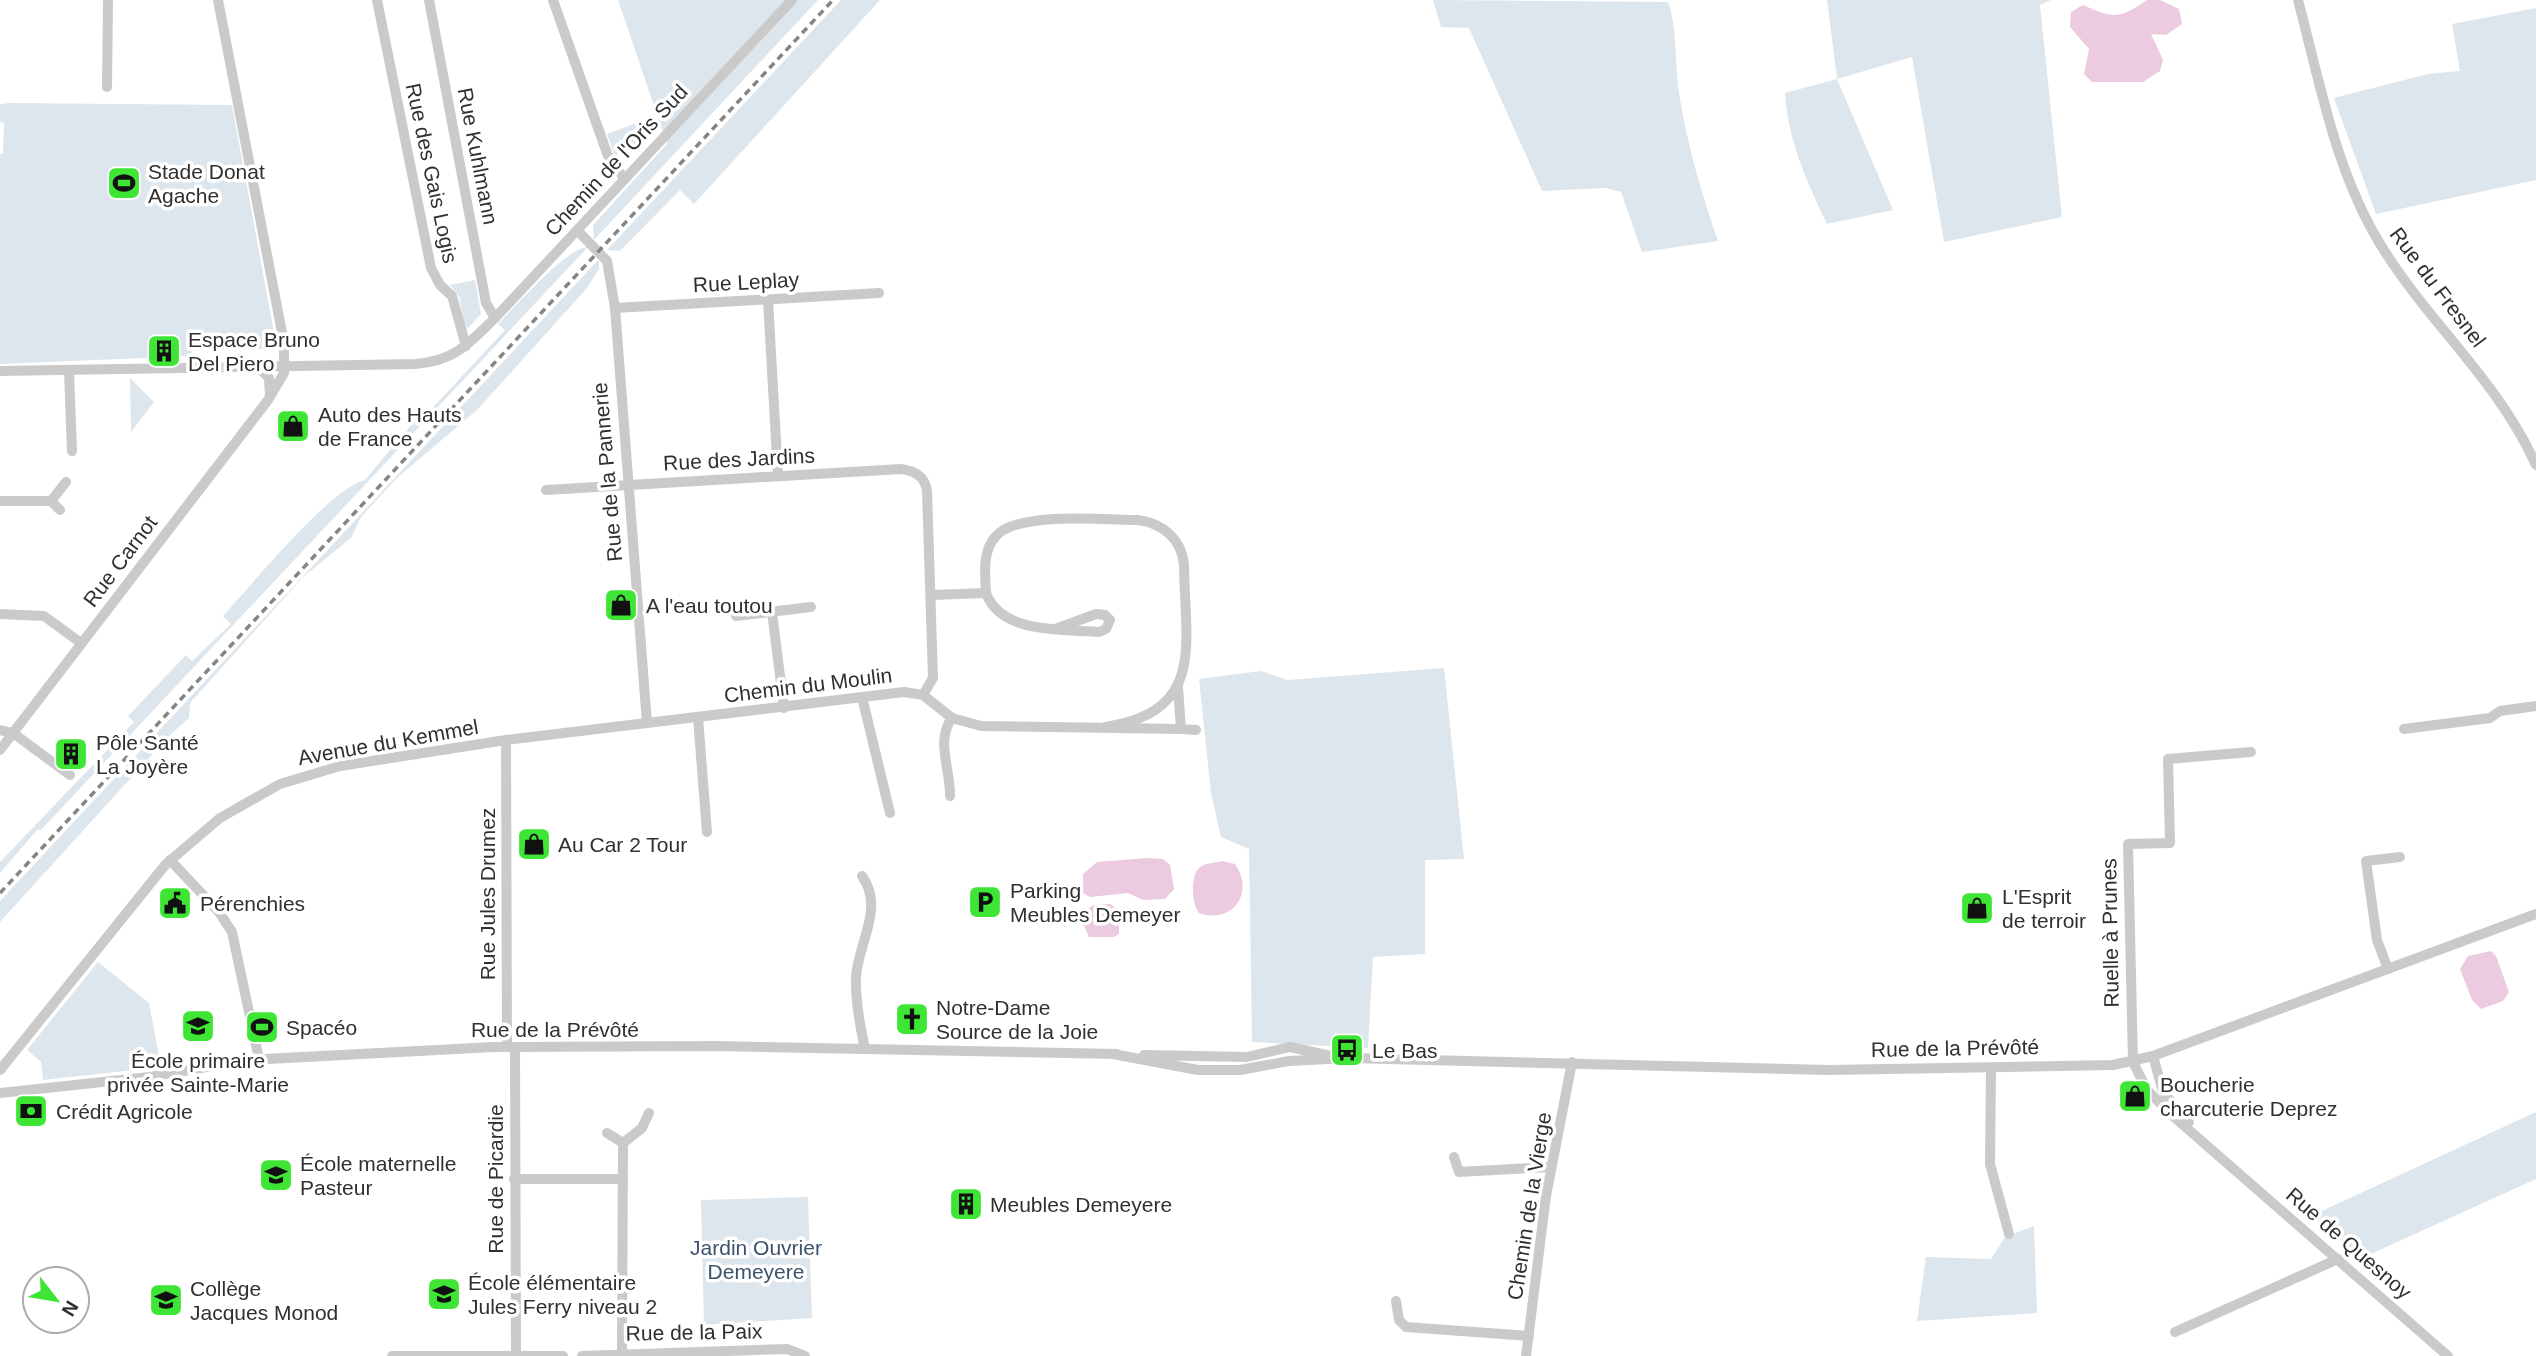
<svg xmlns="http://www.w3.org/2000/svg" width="2536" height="1356" font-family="Arial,sans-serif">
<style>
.green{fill:#dee6ed}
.water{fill:#eccadf}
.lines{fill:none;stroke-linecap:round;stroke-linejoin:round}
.minor{stroke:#cacaca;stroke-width:10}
.rail{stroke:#858585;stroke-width:3.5;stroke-dasharray:7 5;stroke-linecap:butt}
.labels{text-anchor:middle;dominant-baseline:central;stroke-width:7;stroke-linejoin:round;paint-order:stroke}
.street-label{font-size:21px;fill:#303030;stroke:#fff}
.poi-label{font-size:21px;fill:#303030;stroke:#fff;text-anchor:start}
.park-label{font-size:21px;fill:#3d526c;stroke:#fff}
</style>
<rect width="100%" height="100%" fill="#fff"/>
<g class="green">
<path d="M618 0H818L594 240 593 225 667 144Z"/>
<path d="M841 0H880L694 204 680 190 620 251 607 250Z"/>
<path d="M1433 0 1668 2C1677 25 1675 66 1679 93 1687 144 1701 192 1718 241L1642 252 1621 192 1606 188 1542 191 1469 28 1441 27Z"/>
<path d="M1827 0H2051L2040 5 2062 217 1944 242 1912 57 1837 79 1893 210 1827 224C1807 182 1788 141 1785 93L1837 79Z"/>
<path d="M2536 8V180L2376 214 2334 98 2428 74 2460 71 2452 24Z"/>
<path d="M11 103 232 105 277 349H192L191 356 0 364V154H3L4 123 0 122V104Z"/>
<path d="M647 119 649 131 631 151 625 146 615 157 607 134Z"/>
<path d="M588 247 41 830H37L0 873V862L134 722 128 716 186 655 192 661 231 624 223 616C251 586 330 488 365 480L420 414 423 418 505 330 498 324C516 306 566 248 588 247Z"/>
<path d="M599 259V269L587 288 478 409 396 479 361 517 351 538 303 577 190 703 189 718 170 735 0 922V901Z"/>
<path d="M475 280 481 314 468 328 465 326 459 296 450 285Z"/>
<path d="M130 378 154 402 131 432Z"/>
<path d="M1444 668 1464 859 1425 860V954L1373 957 1368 1048 1252 1042 1249 849 1221 837 1211 793 1199 679 1261 671 1288 680Z"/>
<path d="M98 962 149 1003 161 1067 43 1080 41 1062 27 1050Z"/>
<path d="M2536 1112V1179L2362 1258 2311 1216Z"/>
<path d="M808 1197 812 1318 704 1325 701 1200Z"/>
<path d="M2034 1226 2037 1313 1917 1321 1926 1257 1991 1259 2005 1237Z"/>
</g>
<g class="water">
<path d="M2147 0H2160L2179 9 2182 24 2166 35 2151 34 2163 60 2160 71 2143 82H2092L2084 74 2089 49 2070 27 2071 12 2083 5C2114 19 2119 19 2147 0Z"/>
<path d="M1147 858 1163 859 1170 865 1174 889 1165 899 1143 900 1128 893 1090 897 1083 893V874L1097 862Z"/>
<path d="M1222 861 1235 864C1255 892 1233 925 1199 913 1192 904 1190 877 1199 868 1204 863 1215 863 1222 861Z"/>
<path d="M1110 904 1119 911V934L1114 937H1089L1083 923 1085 911 1093 905Z"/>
<path d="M2491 951 2496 956 2509 992 2503 1001 2481 1009 2472 1000 2460 969 2468 956Z"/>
</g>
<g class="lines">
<g class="minor">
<path d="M377 0 431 268 440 285 452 296 466 346"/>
<path d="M429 0 486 303 495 318"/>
<path d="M553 0 609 159 625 179"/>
<path d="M2298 0C2320 83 2336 174 2382 247 2429 323 2499 382 2536 465"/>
<path d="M107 87 108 0"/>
<path d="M577 230 607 261 615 308 647 723"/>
<path d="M768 300 778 476"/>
<path d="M615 308 879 293"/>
<path d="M258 367 269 378 270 396"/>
<path d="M0 371 415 364C455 361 468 344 495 318L792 0"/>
<path d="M69 372 72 451"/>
<path d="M0 501H51"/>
<path d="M60 510 51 501 66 482"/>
<path d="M986 593C985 574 982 551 996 536 1018 511 1106 520 1138 520 1163 523 1182 540 1184 565 1185 646 1206 711 1105 727"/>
<path d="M932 595 986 593C1001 634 1062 629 1099 632L1106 629 1110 620 1105 615 1096 614 1058 628"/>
<path d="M772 612 784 708"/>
<path d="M0 614 44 616 81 643"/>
<path d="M736 616 811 607"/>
<path d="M923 695 952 718C935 741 951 770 950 796"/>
<path d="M862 697 890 813"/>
<path d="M698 718 707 832"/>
<path d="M952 718 981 726 1181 729 1178 687"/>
<path d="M1181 729 1196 730"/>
<path d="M2404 729 2490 718 2500 711 2536 706"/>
<path d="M0 730 13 733 70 775"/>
<path d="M506 740 507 1047"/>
<path d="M0 750 268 400 284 373V343L218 0"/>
<path d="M2251 752 2168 759 2170 843 2128 844 2133 1062 2147 1090 2174 1117 2448 1356"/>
<path d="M170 860 219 912 232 932 259 1059"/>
<path d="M862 876C885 908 858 943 856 977 855 1001 860 1026 865 1049"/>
<path d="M2388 969 2377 940 2366 861 2400 857"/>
<path d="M515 1047 516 1354"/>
<path d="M1113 1054 1198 1070H1240L1289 1061 1348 1058 1829 1070 2113 1065 2153 1056 2536 914"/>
<path d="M1144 1055 1247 1057 1290 1047 1331 1056"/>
<path d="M2153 1056 2163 1092 2189 1122"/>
<path d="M1991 1068 1990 1164 2009 1234"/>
<path d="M0 1070 166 864 220 818 280 784 340 766 506 740 904 692 923 695 933 678 927 491C925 476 915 471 901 469L546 490"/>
<path d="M0 1093 149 1077 247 1060 494 1047 715 1046 1117 1054"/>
<path d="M607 1133 623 1143 642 1128 649 1113"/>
<path d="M1454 1157 1459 1172 1551 1167"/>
<path d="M514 1179H623"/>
<path d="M1396 1301 1399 1320 1406 1327 1529 1336"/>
<path d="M2175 1332 2338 1259"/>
<path d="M622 1353 623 1143"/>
<path d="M392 1356H563"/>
<path d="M582 1356 787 1349 805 1356"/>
<path d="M1526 1356 1546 1196 1572 1062"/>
</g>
<path class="rail" d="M0 893 833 0"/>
</g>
<defs>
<g id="stadium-square" transform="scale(1.75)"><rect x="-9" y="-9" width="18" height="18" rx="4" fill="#3ee534" stroke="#fff"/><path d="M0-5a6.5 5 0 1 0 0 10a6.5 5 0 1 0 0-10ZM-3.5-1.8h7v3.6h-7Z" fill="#111"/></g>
<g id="building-square" transform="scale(1.75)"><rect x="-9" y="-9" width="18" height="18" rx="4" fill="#3ee534" stroke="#fff"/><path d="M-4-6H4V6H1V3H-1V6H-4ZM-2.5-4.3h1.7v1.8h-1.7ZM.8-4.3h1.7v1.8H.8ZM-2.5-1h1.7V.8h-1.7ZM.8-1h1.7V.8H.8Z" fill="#111"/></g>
<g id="shop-square" transform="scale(1.75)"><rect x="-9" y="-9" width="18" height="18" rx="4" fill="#3ee534" stroke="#fff"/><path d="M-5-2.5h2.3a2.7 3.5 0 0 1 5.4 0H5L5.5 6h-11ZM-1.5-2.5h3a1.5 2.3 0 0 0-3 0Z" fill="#111"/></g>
<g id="parking-square" transform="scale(1.75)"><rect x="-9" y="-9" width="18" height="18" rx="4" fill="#3ee534" stroke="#fff"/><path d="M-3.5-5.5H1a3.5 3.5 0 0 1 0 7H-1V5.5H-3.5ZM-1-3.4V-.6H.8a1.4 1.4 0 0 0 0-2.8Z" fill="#111"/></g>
<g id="civic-square" transform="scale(1.75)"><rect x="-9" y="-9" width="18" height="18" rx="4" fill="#3ee534" stroke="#fff"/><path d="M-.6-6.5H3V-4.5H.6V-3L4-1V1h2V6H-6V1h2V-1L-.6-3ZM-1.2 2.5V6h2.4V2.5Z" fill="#111"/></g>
<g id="church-square" transform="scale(1.75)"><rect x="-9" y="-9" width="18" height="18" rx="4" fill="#3ee534" stroke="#fff"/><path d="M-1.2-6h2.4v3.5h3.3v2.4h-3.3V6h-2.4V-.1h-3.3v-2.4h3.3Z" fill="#111"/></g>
<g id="school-square" transform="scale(1.75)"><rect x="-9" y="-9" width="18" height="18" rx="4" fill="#3ee534" stroke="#fff"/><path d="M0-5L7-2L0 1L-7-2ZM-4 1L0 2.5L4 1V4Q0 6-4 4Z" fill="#111"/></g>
<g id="bus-square" transform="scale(1.75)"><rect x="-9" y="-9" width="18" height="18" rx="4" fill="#3ee534" stroke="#fff"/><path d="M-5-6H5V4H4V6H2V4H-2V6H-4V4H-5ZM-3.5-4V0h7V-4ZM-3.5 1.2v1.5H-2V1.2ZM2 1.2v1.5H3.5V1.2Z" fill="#111"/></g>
<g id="bank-square" transform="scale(1.75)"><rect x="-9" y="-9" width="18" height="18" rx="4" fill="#3ee534" stroke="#fff"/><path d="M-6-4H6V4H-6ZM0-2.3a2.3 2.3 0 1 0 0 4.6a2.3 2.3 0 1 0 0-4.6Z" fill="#111"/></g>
</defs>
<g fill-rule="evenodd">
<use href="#stadium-square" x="124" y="183"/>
<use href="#building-square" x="164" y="351"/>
<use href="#shop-square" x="293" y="426"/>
<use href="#shop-square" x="621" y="605"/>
<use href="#building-square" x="71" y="754"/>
<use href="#shop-square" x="534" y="844"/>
<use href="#parking-square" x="985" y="902"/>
<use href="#civic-square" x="175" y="903"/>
<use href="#shop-square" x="1977" y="908"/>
<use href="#church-square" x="912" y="1019"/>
<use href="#school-square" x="198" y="1026"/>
<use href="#stadium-square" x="262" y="1027"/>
<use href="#bus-square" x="1347" y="1050"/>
<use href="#shop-square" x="2135" y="1096"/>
<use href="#bank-square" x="31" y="1111"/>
<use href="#school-square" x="276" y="1175"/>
<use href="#building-square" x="966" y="1204"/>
<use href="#school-square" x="444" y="1294"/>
<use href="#school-square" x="166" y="1300"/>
</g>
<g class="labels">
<g class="street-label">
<text transform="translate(478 156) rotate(79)">Rue Kuhlmann</text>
<text transform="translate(616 160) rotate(-47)">Chemin de l'Oris Sud</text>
<text transform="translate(432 173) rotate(78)">Rue des Gais Logis</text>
<text transform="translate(746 282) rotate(-3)">Rue Leplay</text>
<text transform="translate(2438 287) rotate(53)">Rue du Fresnel</text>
<text transform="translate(739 459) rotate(-3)">Rue des Jardins</text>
<text transform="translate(607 472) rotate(-95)">Rue de la Pannerie</text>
<text transform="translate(120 561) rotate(-53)">Rue Carnot</text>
<text transform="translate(808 685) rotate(-7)">Chemin du Moulin</text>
<text transform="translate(388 742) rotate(-10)">Avenue du Kemmel</text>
<text transform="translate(487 894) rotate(-90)">Rue Jules Drumez</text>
<text transform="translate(2110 933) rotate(-91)">Ruelle à Prunes</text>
<text x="555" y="1029">Rue de la Prévôté</text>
<text transform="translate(1955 1048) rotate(-1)">Rue de la Prévôté</text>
<text transform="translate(495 1179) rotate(-90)">Rue de Picardie</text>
<text transform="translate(1529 1206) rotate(-81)">Chemin de la Vierge</text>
<text transform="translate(2349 1243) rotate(41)">Rue de Quesnoy</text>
<text transform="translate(694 1332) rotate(-1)">Rue de la Paix</text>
</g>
<g class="poi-label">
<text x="148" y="171">Stade Donat<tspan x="148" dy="24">Agache</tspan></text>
<text x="188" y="339">Espace Bruno<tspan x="188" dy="24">Del Piero</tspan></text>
<text x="318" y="414">Auto des Hauts<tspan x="318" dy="24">de France</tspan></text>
<text x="646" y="605">A l'eau toutou</text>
<text x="96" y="742">Pôle Santé<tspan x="96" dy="24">La Joyère</tspan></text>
<text x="558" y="844">Au Car 2 Tour</text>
<text x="1010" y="890">Parking<tspan x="1010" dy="24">Meubles Demeyer</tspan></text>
<text x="2002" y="896">L'Esprit<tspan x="2002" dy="24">de terroir</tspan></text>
<text x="200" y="903">Pérenchies</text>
<text x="936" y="1007">Notre-Dame<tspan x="936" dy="24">Source de la Joie</tspan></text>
<text x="286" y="1027">Spacéo</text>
<text x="1372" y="1050">Le Bas</text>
<text x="198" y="1060" text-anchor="middle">École primaire<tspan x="198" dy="24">privée Sainte-Marie</tspan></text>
<text x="2160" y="1084">Boucherie<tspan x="2160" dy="24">charcuterie Deprez</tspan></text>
<text x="56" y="1111">Crédit Agricole</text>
<text x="300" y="1163">École maternelle<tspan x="300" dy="24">Pasteur</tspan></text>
<text x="990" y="1204">Meubles Demeyere</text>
<text x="468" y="1282">École élémentaire<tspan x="468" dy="24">Jules Ferry niveau 2</tspan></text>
<text x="190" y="1288">Collège<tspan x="190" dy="24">Jacques Monod</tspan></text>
</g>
<g class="park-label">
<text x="756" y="1247">Jardin Ouvrier<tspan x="756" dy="24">Demeyere</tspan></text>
</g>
</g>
<g transform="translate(56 1300) rotate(121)"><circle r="33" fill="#ffffff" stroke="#acacac" stroke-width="2"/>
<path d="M0-5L12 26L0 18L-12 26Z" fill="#3ee534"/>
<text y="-10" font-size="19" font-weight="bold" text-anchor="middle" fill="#303030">N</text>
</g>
</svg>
